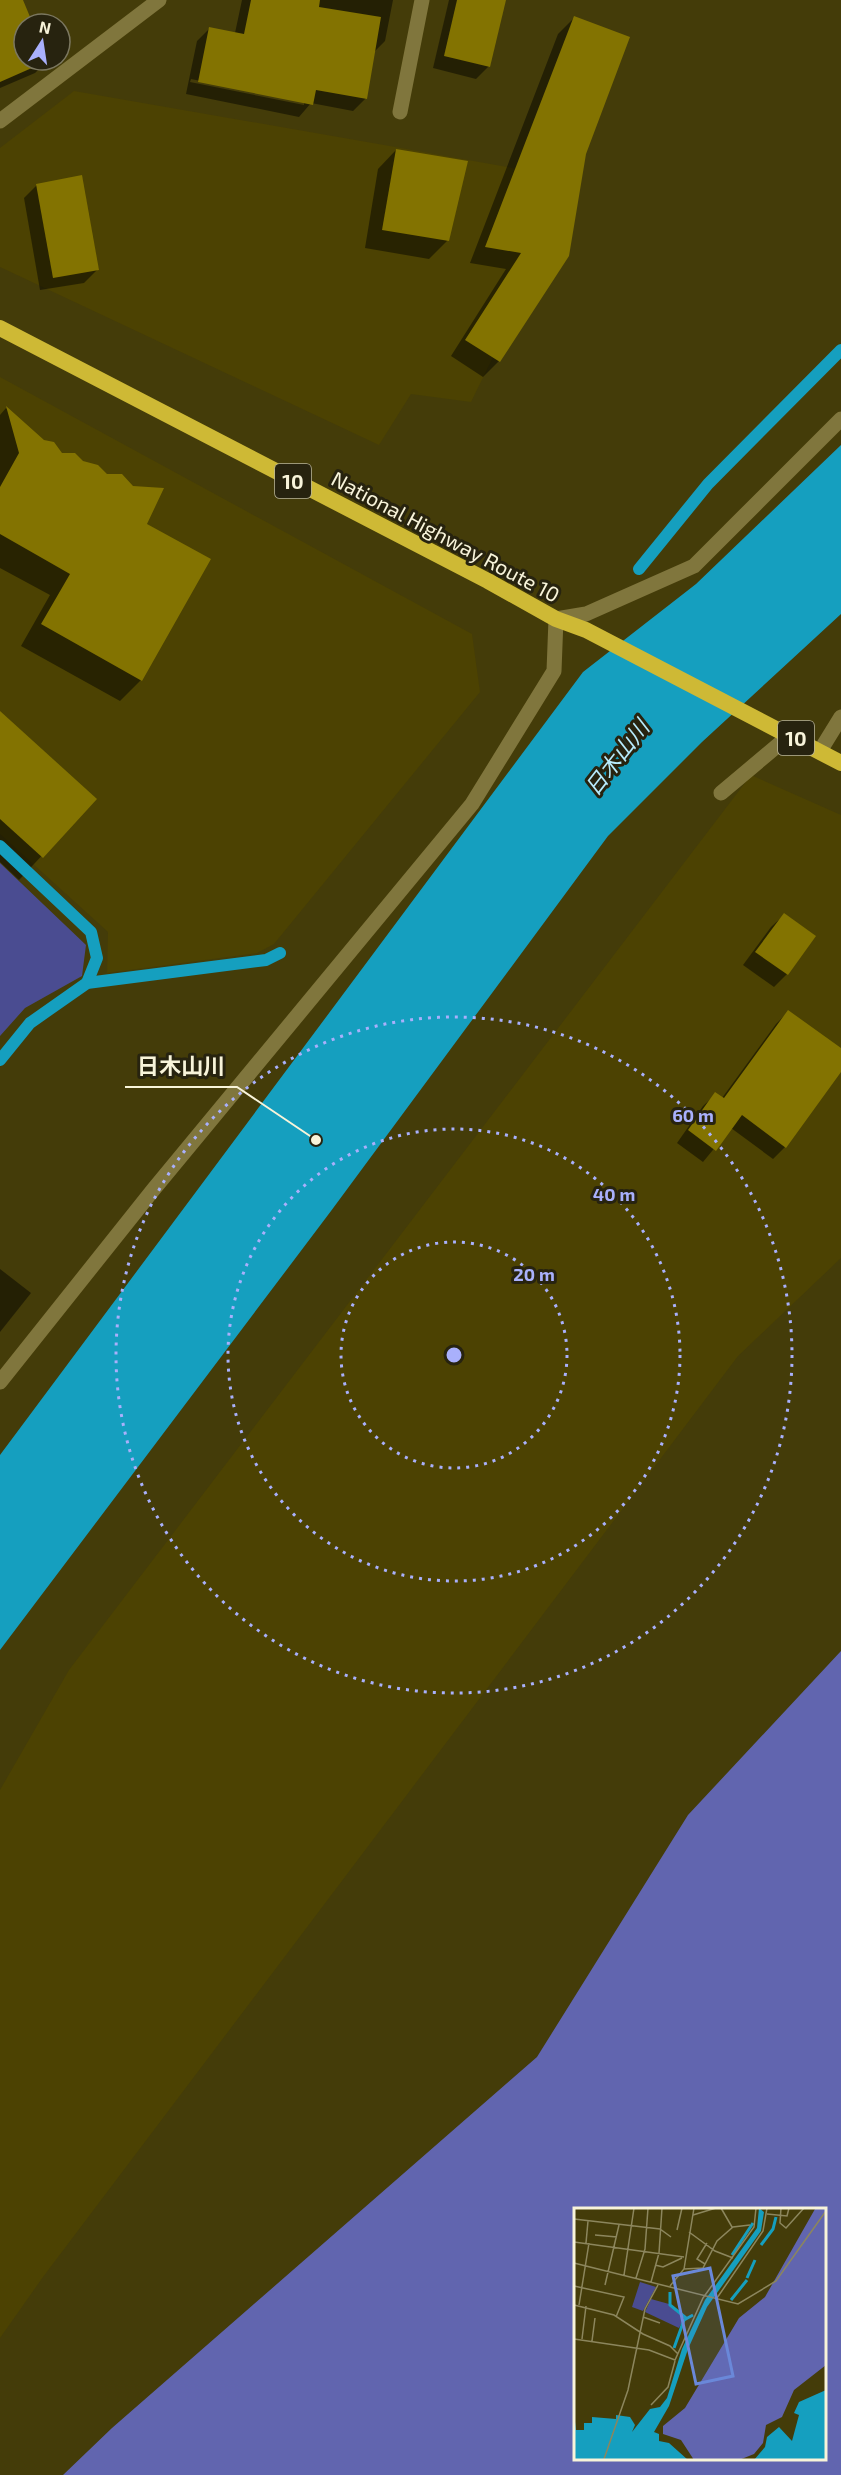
<svg xmlns="http://www.w3.org/2000/svg" width="841" height="2475" font-family="'Exo 2','Noto Sans JP',sans-serif">
<style>
.built{fill:#4c4202}
.green{fill:#4a4c91}
.forest{fill:#6165af;fill-rule:evenodd}
.water{fill:#159fbf}
.shadow{fill:#0007;fill-rule:evenodd}
.lines{fill:none;stroke-linecap:round;stroke-linejoin:round}
.stream{stroke:#159fbf;stroke-width:12}
.building{fill:#837301}
.service{stroke:#80763d;stroke-width:15}
.minor{stroke:#80763d;stroke-width:15}
.tertiary{stroke:#80763d;stroke-width:15}
.trunk{stroke:#ceb935;stroke-width:16}
.ring{fill:none;stroke:#a9b0fc;stroke-width:3;stroke-dasharray:3 6}
.labels{text-anchor:middle;dominant-baseline:central;stroke-width:6;stroke-linejoin:round;paint-order:stroke}
.shield{fill:#27230f;stroke:#b9b59d;stroke-width:1.5}
.shield-label{font-size:20px;font-weight:bold;fill:#f8f4da}
.street-label{font-size:21px;fill:#f8f4da;stroke:#27230f}
.water-label{font-size:22px;font-style:italic;fill:#b7ebfc;stroke:#27230f}
.inset-river{fill:none;stroke:#159fbf;stroke-width:3}
.inset-road{fill:none;stroke:#8c865d;stroke-width:1.5}
.view{fill:#6a88d9;fill-opacity:0.15;stroke:#6a88d9;stroke-width:3}
.inset-edge{fill:none;stroke:#f8f4da;stroke-width:3}
.centre{fill:#a9b0fc;stroke:#27230f;stroke-width:3}
.ring-label{font-size:18px;text-anchor:middle;font-weight:bold;fill:#a9b0fc;stroke:#27230f;stroke-width:6;stroke-linejoin:round;paint-order:stroke}
.leader{fill:none;stroke:#f8f4da;stroke-width:2}
.callout-dot{fill:#f8f4da;stroke:#27230f;stroke-width:2}
.callout-label{font-size:22px;text-anchor:middle;font-weight:bold;fill:#f8f4da;stroke:#27230f;stroke-width:6;stroke-linejoin:round;paint-order:stroke}
</style>
<rect width="100%" height="100%" fill="#443c09"/>
<g class="built">
<path d="M74 91 384 145 580 180 471 402 411 394 379 445 0 267V148Z"/>
<path d="M0 377 472 634 480 692 274 944 257 953 107 973 108 932 0 834Z"/>
<path d="M751 775 841 815V1258L738 1356 43 2277 0 2338V1790L69 1670Z"/>
</g>
<path class="green" d="M0 863 86 945 82 976 25 1008 0 1036Z"/>
<path class="forest" d="M841 1651V2475H63L112 2428 537 2057 688 1815ZM576 2210H824V2458H576Z"/>
<path class="water" d="M841 445V614L702 742 608 836 331 1211 0 1650V1455L583 672 696 584Z"/>
<g class="shadow">
<path d="M0 0H21L32 24H24V60H48L35 73 0 88Z"/>
<path d="M242 0H393L385 41 373 53 366 98 353 111 311 103 299 117 186 94 197 41 210 28 235 33ZM191 79 304 102V105L190 82Z"/>
<path d="M449 0H505L489 66 476 79 433 68Z"/>
<path d="M574 18 499 361 483 377 451 356 506 269 470 263 558 34Z"/>
<path d="M396 150 447 241 429 259 365 248 378 169Z"/>
<path d="M37 185 97 270 84 283 40 290 24 198Z"/>
<path d="M6 408 43 442 61 454 82 463 145 524 141 680 120 701 21 646 50 595 0 568V415Z"/>
<path d="M0 713 95 799 19 880 0 862Z"/>
<path d="M784 915 814 936 787 974 774 987 743 965 771 927Z"/>
<path d="M788 1012 841 1050V1070L785 1147 773 1159 731 1128 703 1162 677 1143 703 1106 716 1094 722 1098 776 1024Z"/>
<path d="M0 1269 31 1293 0 1332Z"/>
</g>
<g class="lines">
<g class="stream">
<path d="M639 569 708 484 841 350"/>
<path d="M0 846 91 932 97 958 87 983"/>
<path d="M0 1060 30 1023 87 983 266 960 280 953"/>
</g>
</g>
<g class="building">
<path d="M0 0H23L33 24H24V60H50L0 82Z"/>
<path d="M251 0H320L319 7 381 17 367 99 316 90 313 105 198 82 209 27 244 34Z"/>
<path d="M457 0H506L490 67 444 56Z"/>
<path d="M574 16 630 37 586 154 569 256 500 362 465 340 521 253 485 247Z"/>
<path d="M396 149 468 161 449 241 382 230Z"/>
<path d="M82 175 99 270 53 278 36 184Z"/>
<path d="M6 406 44 440 54 442 62 453H75L83 461 98 465 107 474H122L133 486 164 488 147 524 211 559 142 681 41 624 70 574 0 534V487L19 453Z"/>
<path d="M0 711 97 799 43 858 0 819Z"/>
<path d="M784 913 816 936 788 975 755 952Z"/>
<path d="M788 1010 841 1048V1072L786 1148 742 1115 716 1151 688 1130 715 1092 724 1098Z"/>
</g>
<g class="lines">
<path class="service" d="M400 112 422 0"/>
<g class="minor">
<path d="M0 121 159 0"/>
<path d="M556 619 586 614 694 566 841 419"/>
<path d="M820 751 841 717"/>
<path d="M721 793 790 735"/>
</g>
<path class="tertiary" d="M0 1382 153 1190 472 804 554 671 556 619"/>
<path class="trunk" d="M0 328 488 581 556 619 586 630 841 763"/>
</g>
<g class="ring">
<circle cx="454" cy="1355" r="113"/>
<circle cx="454" cy="1355" r="226"/>
<circle cx="454" cy="1355" r="338"/>
</g>
<g class="labels">
<g class="shield">
<rect x="275" y="464" width="36" height="34" rx="4.5"/>
<rect x="778" y="721" width="36" height="34" rx="4.5"/>
</g>
<g class="shield-label">
<text x="293" y="481">10</text>
<text x="796" y="738">10</text>
</g>
<g class="street-label">
<text transform="translate(446 536) rotate(28)">National Highway Route 10</text>
</g>
<g class="water-label">
<text transform="translate(616 757) rotate(-52)">日木山川</text>
</g>
</g>
<g transform="translate(574 2208)">
<rect width="252" height="252" fill="#443c09"/>
<path d="M66 74 82 79 69 103 58 99ZM77 91 95 96 111 108 105 120 71 104Z" fill="#4a4c91"/>
<path d="M252 0V157L220 182 208 209 192 217 189 235 180 246 165 252H120L107 232 89 226V218L111 200 165 110 191 89 241 1Z" fill="#6165af"/>
<path d="M185 0 190 4 187 23 133 99 114 141 95 198 80 224 85 226V233L95 235 114 252H0V206L2 222H10V215H18V209L42 211V207L56 209 61 217 58 224 76 201 86 199 93 190 108 141 131 92 183 20ZM252 182V252H180L191 239 193 229 205 219 218 233 225 207 220 205 225 194Z" fill="#159fbf"/>
<path class="inset-river" d="M187 37 199 21 202 9M158 47 179 15M173 70 181 52M96 84V97L112 110M157 92 173 72M100 140 110 112 119 107"/>
<path class="inset-road" d="M147 0 158 19M207 0 206 15 212 20 230 0M193 6 213 8 215 0M119 7 142 0M0 11 86 21 97 29M103 22 108 0M115 24 141 43 159 50M21 27 43 29M0 34 110 49M12 35 14 13M0 55 164 96 202 73 252 3M131 56 123 51 133 35M81 57 89 59 108 50M110 61 129 60 143 33 159 19 176 17M50 67 60 0M62 70 71 41 74 0M77 74 85 45 88 0M31 77 45 17M0 78 50 89 42 109M96 78 110 61 120 0M143 90 189 23 193 0M0 97 40 107 69 126 96 138 104 146M5 97 15 35M69 109 86 115M0 131 75 142 101 152 129 90 180 19 182 0M8 131 12 98M18 133 21 110M77 197 94 179 101 153M30 251 54 182 71 101 84 77"/>
<path class="view" d="M136 60 159 168 122 176 99 68Z"/>
<rect width="252" height="252" class="inset-edge"/>
</g>
<circle cx="454" cy="1355" r="9" class="centre"/>
<g class="ring-label">
<text x="693" y="1122">60 m</text>
<text x="614" y="1201">40 m</text>
<text x="534" y="1281">20 m</text>
</g>
<path class="leader" d="M316 1140L237 1087H125"/>
<circle class="callout-dot" cx="316" cy="1140" r="6"/>
<g class="callout-label">
<text x="181" y="1074">日木山川</text>
</g>
<g transform="translate(42 42) rotate(12)"><circle r="28" fill="#27230f" stroke="#7b7760" stroke-width="1.5"/>
<path d="M0-4.5L10 22L0 15L-10 22Z" fill="#a9b0fc"/>
<text y="-9" font-size="16" font-weight="bold" text-anchor="middle" fill="#f8f4da">N</text>
</g>
</svg>
